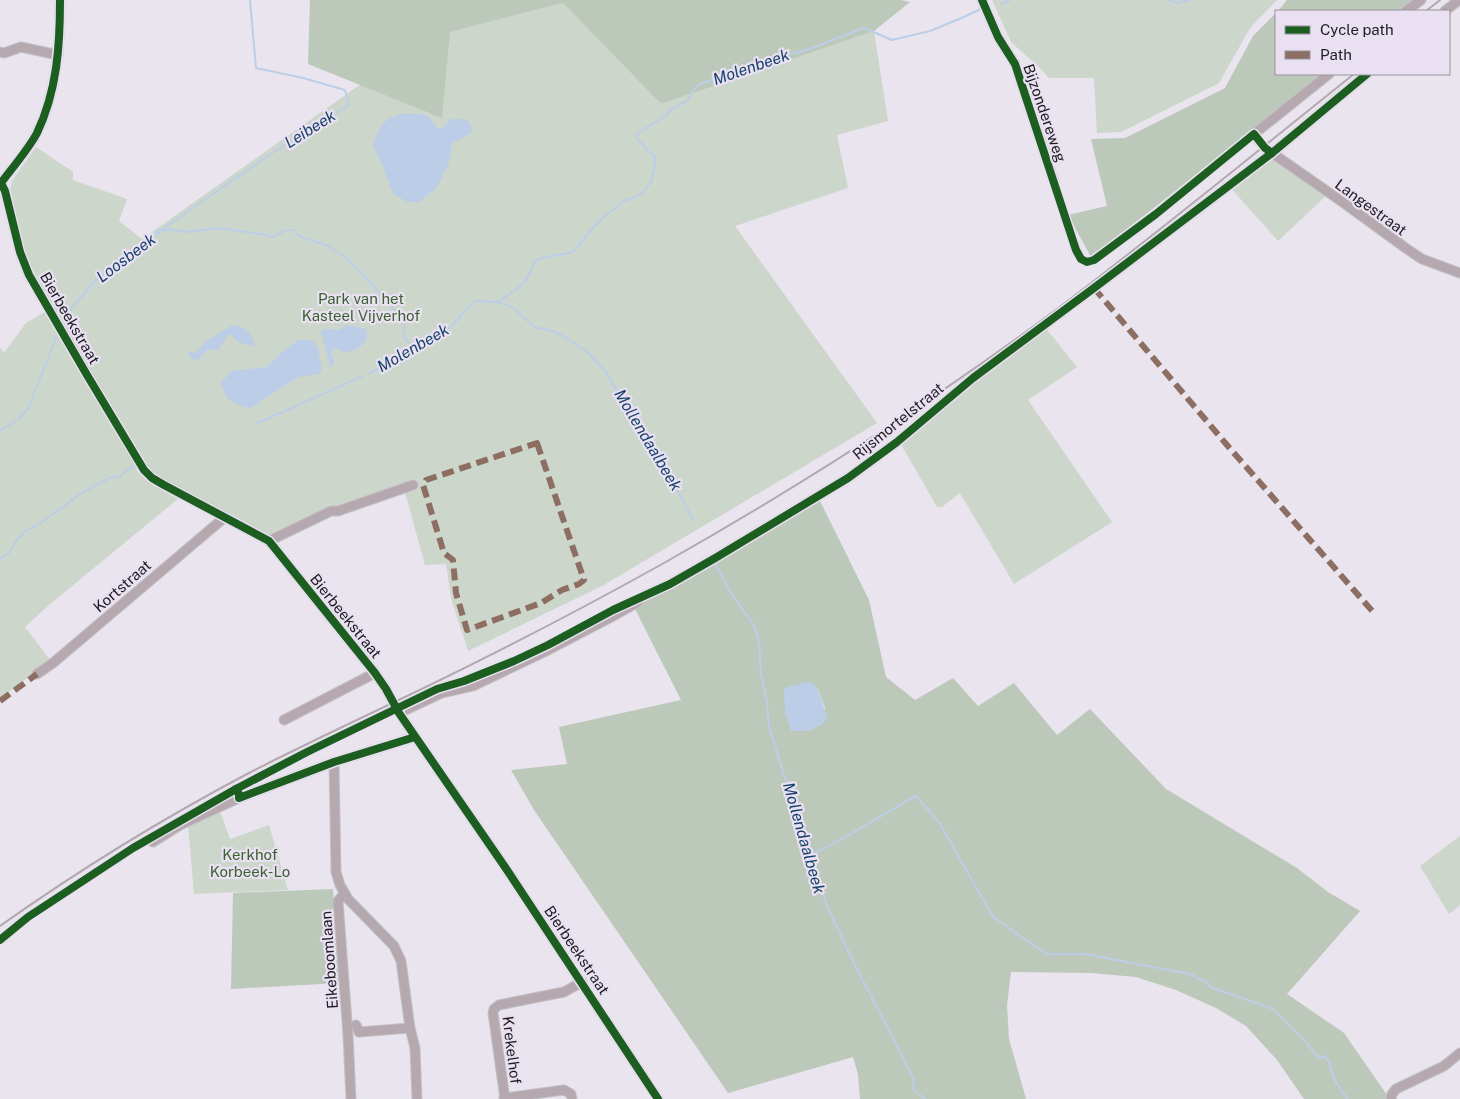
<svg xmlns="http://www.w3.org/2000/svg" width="1460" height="1099" font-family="'Public Sans',sans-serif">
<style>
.green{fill:#ccd6cb}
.forest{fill:#bcc8b9;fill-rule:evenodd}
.water{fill:#bccee7}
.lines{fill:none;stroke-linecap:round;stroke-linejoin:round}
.stream{stroke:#bccee7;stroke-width:2}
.minor-casing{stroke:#c4c1c7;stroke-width:11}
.minor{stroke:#b5a9af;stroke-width:9}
.rail{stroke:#b2a8af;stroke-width:2}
.quiet{stroke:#8d6e63;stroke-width:6;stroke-dasharray:12 6;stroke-linecap:butt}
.cycleway-casing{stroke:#e9e0f1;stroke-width:11}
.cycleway{stroke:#1b5e20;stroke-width:8}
.labels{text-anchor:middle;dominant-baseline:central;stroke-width:4.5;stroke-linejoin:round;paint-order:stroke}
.street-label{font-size:15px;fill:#1e1b21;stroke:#e9e0f1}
.park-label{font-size:15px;fill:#3d6232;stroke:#e9e0f1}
.water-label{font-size:16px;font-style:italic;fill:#17426b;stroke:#e9e0f1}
</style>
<rect width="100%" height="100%" fill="#e9e4ed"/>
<g class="green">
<path d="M992 0H1277L1250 28 1219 83 1121 132 1097 133 1094 78H1049L1040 68 1011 42Z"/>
<path d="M563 3 661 104 874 31 888 121 837 135 848 188 735 226 877 423 602 586 468 651 451 598 446 564 425 565 403 485 272 537 159 477 150 470 144 462 27 262 10 191 12 181 36 147 73 172V180L127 199 119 221 142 239 361 84 441 117 450 32Z"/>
<path d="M1270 157 1328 194 1278 241 1229 186Z"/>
<path d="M45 312 138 472 152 484 179 498 49 605 25 627 51 661 0 698V347L4 353 26 323Z"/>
<path d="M1045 327 1077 367 1028 400 1112 522 1014 584 960 493 942 507H937L902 446V439Z"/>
<path d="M249 777 256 789 180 824 143 845 16 923 18 925 0 938V935L16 924 138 839Z"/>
<path d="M219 808 230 839 269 825 288 890 194 894 188 824Z"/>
<path d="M1460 836V905L1449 914 1420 866Z"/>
</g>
<g class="forest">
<path d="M310 0H901L910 2 874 31 661 104 563 3 450 32 442 118 308 64Z"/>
<path d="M1287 0H1418L1404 11H1278Z"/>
<path d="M1276 13V74H1325L1091 257 1068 215 1107 206 1091 139 1125 138 1225 88 1253 36Z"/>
<path d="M819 499 869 600 886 677 915 700 953 678 978 706 1014 683 1057 735 1090 709 1166 789 1297 868 1328 892 1360 911 1287 994 1344 1033 1387 1095V1099H1304L1277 1060 1246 1026 1216 1008 1176 990 1136 977 1091 973 1011 972 1007 1005 1009 1039 1026 1099H860L858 1074 853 1057 728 1093 534 810 511 770 567 764 559 727 681 700 634 607ZM817 687 825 708 822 724 808 731H791Z"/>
<path d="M333 889 340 983 231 989 233 893Z"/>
</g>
<g class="water">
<path d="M405 113 427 115 438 128H442L451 119H466L471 125 472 132 468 135 452 143 449 163 437 187 419 202H407L393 193 387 178 383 166 373 146C380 125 383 118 405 113Z"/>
<path d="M233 325C248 327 249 331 255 344L253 346 240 343 230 334 227 336 219 350 208 349 197 361 191 358 188 355 189 351 195 353 209 339Z"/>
<path d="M346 325 366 329C372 343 352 355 341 351 339 350 336 349 334 348L331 355 334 359V365L330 366 321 332 324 329 339 330Z"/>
<path d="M298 340H308L314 341 318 349 322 370 319 374 298 377 251 408C233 404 226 402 221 382L232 371 267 367 281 353Z"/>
<path d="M803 683C807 683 812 682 815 685 819 689 826 713 827 719L822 724 808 731H791L785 713 784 690 787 687Z"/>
</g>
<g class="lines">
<g class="stream">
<path d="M1169 0 1177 3 1189 0"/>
<path d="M1002 4 1010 0"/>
<path d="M157 233 269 155 349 105 345 90 303 78 256 68 250 0"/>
<path d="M498 302 514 308 534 327 553 331 568 339 587 352 606 372 616 390 638 417 693 519"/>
<path d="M63 317 95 281 116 267 154 235 169 229 187 232 217 228 262 234 273 237 286 230H293L299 236 328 246 348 259 376 289 405 323 404 337 415 350"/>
<path d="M370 373C396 359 429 345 451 326 460 319 466 308 475 301L498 302 517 289 526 281 535 261 542 258 573 252 599 221 624 201 636 197 643 192 651 182 655 166V157L647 150 637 138 638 133 668 114 671 109 687 101 693 91 700 84 744 68 768 61 771 59 779 58 783 55 804 51 864 28 892 40 930 31 959 19 981 9"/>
<path d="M258 423 363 376"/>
<path d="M0 431 19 419 28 409 57 336"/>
<path d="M0 559 8 554 17 540 25 531 41 523 83 492 110 478 120 476 133 466"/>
<path d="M716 565 729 590 755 627 759 644 761 673 767 703 769 727 784 775 799 812 806 844V857L811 865 816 886 823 895 832 917 856 967 913 1077 914 1090 925 1099"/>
<path d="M806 857C845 840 879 816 916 796L939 822 990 912 995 918 1046 954H1085L1190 974 1208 983 1210 987 1273 1009 1304 1040 1319 1058 1324 1056C1332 1062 1330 1070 1334 1078 1337 1085 1343 1092 1347 1099"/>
</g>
<g class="minor-casing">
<g id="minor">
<path d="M982 0 998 37 1015 64 1054 182"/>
<path d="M1406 11 1421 0"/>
<path d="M1445 11 1459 0"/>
<path d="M0 52 4 53 21 47 58 55"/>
<path d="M1259 141 1254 134 1329 74"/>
<path d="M1265 148 1341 201 1407 249 1422 259 1460 273"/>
<path d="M0 183 5 191 20 252 29 275 139 463 152 478 269 541 375 673 386 689 399 713 507 870 658 1099"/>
<path d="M1 183C12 168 28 150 37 133 57 91 60 46 60 0"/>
<path d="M269 541 331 511H338L413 485"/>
<path d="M37 674 53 663 225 517"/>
<path d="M399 713 442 693 473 686 544 652 615 615 638 602 642 597 670 584 717 557 848 478 897 442 973 378 1094 288 1272 153 1367 74"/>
<path d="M284 720 375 673"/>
<path d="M334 762 336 872 340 885 348 899 394 946 401 961 410 1028 415 1048 417 1099"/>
<path d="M153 842 180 825 239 798 334 762 415 737"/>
<path d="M344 894 338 901 348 1035 351 1099"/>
<path d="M356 1025 359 1032 410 1028"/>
<path d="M504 1098 564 1090 571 1094 572 1099"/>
<path d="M505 1099 493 1013 494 1009 499 1005 564 992 582 982"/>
<path d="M1391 1099 1392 1094 1396 1089 1444 1066 1460 1053"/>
</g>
</g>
<use href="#minor" class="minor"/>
<g class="rail">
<path d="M1426 11 1440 0"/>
<path d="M0 926C79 870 162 819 247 774 307 743 368 715 428 686 508 647 587 606 664 563 800 486 932 402 1057 309 1158 233 1255 153 1354 74"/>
</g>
<g class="quiet">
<path d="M1094 288 1227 445 1374 613"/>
<path d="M537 443 584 580 579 584 562 590 541 603 467 630 456 593 453 560 444 553 423 485 426 480Z"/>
<path d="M0 701 37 674"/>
</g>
<g class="cycleway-casing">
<g id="cycleway">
<path d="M60 0C60 46 57 91 37 133 28 150 12 168 1 183L5 191 20 252 29 275 87 375 144 470 152 478 164 485 269 541 375 673 386 689 399 713 507 870 658 1099"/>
<path d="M982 0 998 37 1015 64 1076 250 1081 259 1087 262 1094 260 1156 214 1254 134 1265 148 1272 153"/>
<path d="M236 789 239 794V798L334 762 415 737"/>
<path d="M0 940 28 917 133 848 236 789 307 752 437 689 464 681 514 661 548 645 613 610 670 584 717 557 848 478 897 442 973 378 1094 288 1272 153 1367 74"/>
</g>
</g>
<use href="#cycleway" class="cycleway"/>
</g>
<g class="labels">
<g class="street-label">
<text transform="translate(1045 113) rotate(71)">Bijzondereweg</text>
<text transform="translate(1371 207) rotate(36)">Langestraat</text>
<text transform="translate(70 318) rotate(60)">Bierbeekstraat</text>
<text transform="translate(898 421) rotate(-39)">Rijsmortelstraat</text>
<text transform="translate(122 586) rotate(-41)">Kortstraat</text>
<text transform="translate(346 616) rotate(51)">Bierbeekstraat</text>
<text transform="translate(577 950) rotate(56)">Bierbeekstraat</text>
<text transform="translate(329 960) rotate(-94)">Eikeboomlaan</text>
<text transform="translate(512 1050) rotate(83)">Krekelhof</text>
</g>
<g class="park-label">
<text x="361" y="298">Park van het<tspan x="361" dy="17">Kasteel Vijverhof</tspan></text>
<text x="250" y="854">Kerkhof<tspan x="250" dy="17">Korbeek-Lo</tspan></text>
</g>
<g class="water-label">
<text transform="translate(751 67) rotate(-19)">Molenbeek</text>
<text transform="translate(310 129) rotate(-32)">Leibeek</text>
<text transform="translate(126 258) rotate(-37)">Loosbeek</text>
<text transform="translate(413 348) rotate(-30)">Molenbeek</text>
<text transform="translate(648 440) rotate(59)">Mollendaalbeek</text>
<text transform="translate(804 838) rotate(74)">Mollendaalbeek</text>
</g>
</g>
<rect x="1275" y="10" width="175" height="65" fill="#e9e0f1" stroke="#98919e"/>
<rect x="1285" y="26" width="25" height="8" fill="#1b5e20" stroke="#98919e"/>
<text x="1320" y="35" font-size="15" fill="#1e1b21">Cycle path</text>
<rect x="1285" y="51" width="25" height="8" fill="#8d6e63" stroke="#98919e"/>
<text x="1320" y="60" font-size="15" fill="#1e1b21">Path</text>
</svg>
